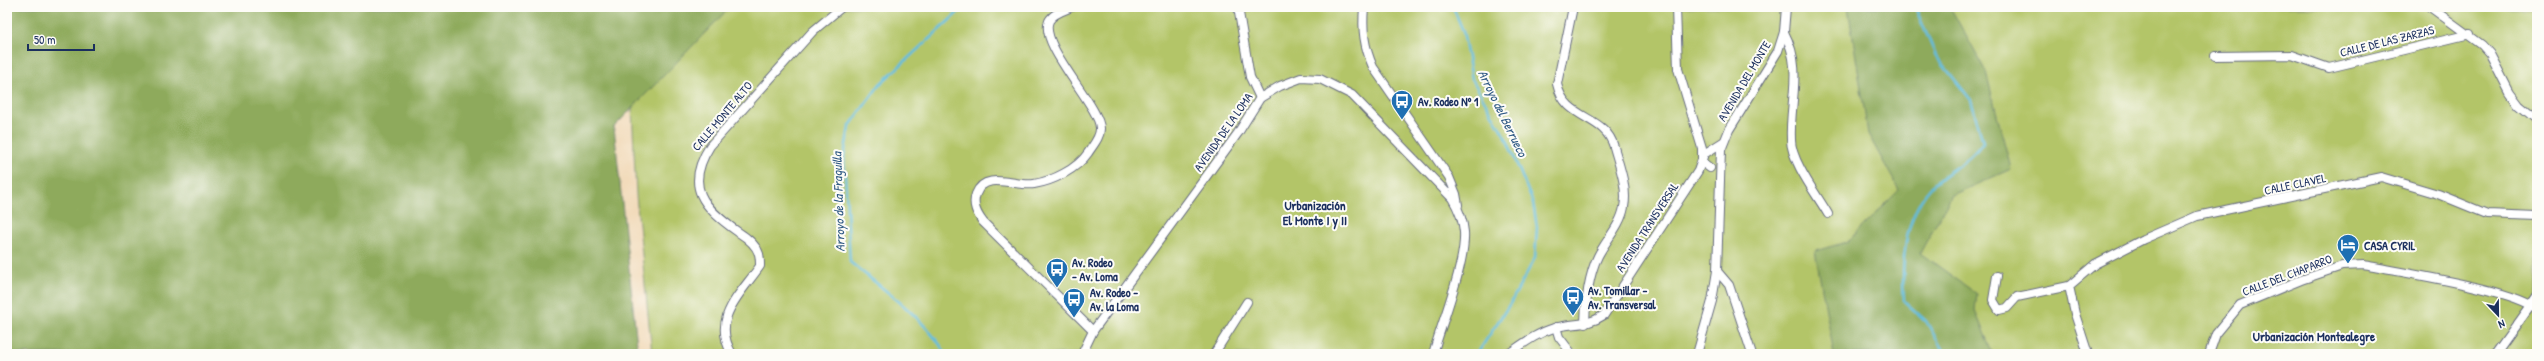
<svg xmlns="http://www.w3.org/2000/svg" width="2544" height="361" font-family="'Patrick Hand',sans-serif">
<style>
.green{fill:#b3c568;stroke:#677a63}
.forest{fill:#8eaa5c;stroke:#546c5d}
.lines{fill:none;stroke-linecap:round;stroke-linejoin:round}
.stream{stroke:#61bddf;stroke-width:2.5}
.minor-casing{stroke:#666b7f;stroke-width:10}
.minor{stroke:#fff;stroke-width:8}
.labels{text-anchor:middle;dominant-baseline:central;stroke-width:4;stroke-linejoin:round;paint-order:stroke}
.street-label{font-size:12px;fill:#1b2f5e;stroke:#fdfcf7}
.poi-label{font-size:12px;font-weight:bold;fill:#1b2f5e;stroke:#fdfcf7;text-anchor:start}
.water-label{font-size:13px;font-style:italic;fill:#305a85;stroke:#fdfcf7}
.neighbourhood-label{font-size:13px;font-weight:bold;fill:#1b2f5e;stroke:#fdfcf7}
</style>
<rect width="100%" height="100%" fill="#fdfcf7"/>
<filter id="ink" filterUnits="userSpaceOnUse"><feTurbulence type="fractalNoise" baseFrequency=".025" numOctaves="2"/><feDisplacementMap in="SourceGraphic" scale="8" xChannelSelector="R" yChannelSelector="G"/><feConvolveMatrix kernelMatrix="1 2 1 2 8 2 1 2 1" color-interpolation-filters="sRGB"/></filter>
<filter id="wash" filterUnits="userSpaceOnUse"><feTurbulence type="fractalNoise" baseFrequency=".012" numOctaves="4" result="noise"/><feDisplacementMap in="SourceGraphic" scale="16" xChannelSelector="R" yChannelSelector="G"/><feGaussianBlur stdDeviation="0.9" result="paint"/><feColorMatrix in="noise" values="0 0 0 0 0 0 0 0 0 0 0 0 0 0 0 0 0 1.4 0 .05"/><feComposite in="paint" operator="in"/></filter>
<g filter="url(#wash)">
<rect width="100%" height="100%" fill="#f2dbbb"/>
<path class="green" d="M644 7H2537V354H652L636 195 632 108 633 30Z"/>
<g class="forest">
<path d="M7 7H730L614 127 638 354H7Z"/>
<path d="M1848 7H1950L1986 72 2011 169 1952 195 1920 253 1977 294 1975 311 1993 354H1834L1815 251 1847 242 1899 190 1868 134Z"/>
</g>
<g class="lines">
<g class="stream">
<path d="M1453 7 1463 31 1472 79 1507 140 1533 203 1537 227 1535 258 1511 302 1477 354"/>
<path d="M1915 7 1936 56 1971 100 1983 142C1968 164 1948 169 1932 186 1904 216 1901 262 1904 301L1926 321 1945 354"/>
<path d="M946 354C923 316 884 290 850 262L844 156 849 127 880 84 964 7"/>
</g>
</g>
</g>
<g filter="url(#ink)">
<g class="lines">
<g class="minor-casing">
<g id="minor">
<path d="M1072 7C1065 10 1053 13 1049 21 1038 45 1101 107 1100 129 1100 138 1093 145 1088 153 1077 169 1053 181 1034 184 1016 187 985 170 976 194 972 205 977 214 983 222L1093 331"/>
<path d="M1238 7 1250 77 1260 98"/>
<path d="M1364 7C1362 30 1364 46 1373 67L1449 177 1456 194 1458 205"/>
<path d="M1573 7 1557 84C1565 121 1605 114 1614 147 1619 165 1628 188 1624 207 1621 225 1606 240 1598 256 1589 274 1585 303 1585 324"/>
<path d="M1676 7 1678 69 1702 148V162L1710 168"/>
<path d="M2430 7 2482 45 2490 54 2510 93 2519 105 2537 120"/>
<path d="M1784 32C1804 70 1789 101 1791 140 1791 161 1817 195 1828 214"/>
<path d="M2215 56 2292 55 2329 68 2470 34"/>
<path d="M1717 271 1729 285 1752 354"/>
<path d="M1997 276 1993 300 1999 310 2007 308 2017 297 2069 286"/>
<path d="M1556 327 1559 337 1572 354"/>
<path d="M732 354C711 318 740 295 760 266 760 262 760 258 759 254 756 244 746 237 738 232 703 207 684 187 710 146L813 31 842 7"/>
<path d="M1082 354 1093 331 1238 133 1260 98 1280 86 1301 78 1320 79 1352 95 1452 198C1458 208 1463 219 1464 232 1466 263 1442 322 1433 354"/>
<path d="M1214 354 1247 302"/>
<path d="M1508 354C1523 344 1537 333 1554 328 1573 322 1586 327 1604 315L1698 171 1704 154 1723 142"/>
<path d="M1697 354 1712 301 1717 271 1721 150 1729 130 1778 51 1784 32 1786 7"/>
<path d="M2088 354 2075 314 2069 286 2095 264 2144 239 2197 216 2381 177 2438 194 2487 214 2537 216"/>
<path d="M2209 354 2216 334 2240 305 2301 280 2342 266 2364 265C2397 272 2519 290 2537 310"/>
<path d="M2496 354 2537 297"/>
</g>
</g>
<use href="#minor" class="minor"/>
</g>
</g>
<defs>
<g id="bus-pin" transform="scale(1.15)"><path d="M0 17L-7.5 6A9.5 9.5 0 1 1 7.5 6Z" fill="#1f6fb2" stroke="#fdfcf7"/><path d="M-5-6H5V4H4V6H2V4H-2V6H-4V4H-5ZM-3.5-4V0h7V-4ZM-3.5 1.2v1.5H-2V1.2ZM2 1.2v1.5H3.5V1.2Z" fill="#fff"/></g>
<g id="hotel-pin" transform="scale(1.15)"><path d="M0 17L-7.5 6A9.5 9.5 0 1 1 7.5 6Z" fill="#1f6fb2" stroke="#fdfcf7"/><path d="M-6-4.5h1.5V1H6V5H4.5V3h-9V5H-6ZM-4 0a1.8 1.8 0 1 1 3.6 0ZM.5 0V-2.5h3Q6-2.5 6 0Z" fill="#fff"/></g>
</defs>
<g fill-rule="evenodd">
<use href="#bus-pin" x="1402" y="101"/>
<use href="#hotel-pin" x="2348" y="245"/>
<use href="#bus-pin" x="1057" y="269"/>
<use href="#bus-pin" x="1573" y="297"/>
<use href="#bus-pin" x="1074" y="299"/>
</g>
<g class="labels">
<g class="street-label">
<text transform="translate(2387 41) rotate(-14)">CALLE DE LAS ZARZAS</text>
<text transform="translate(1744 81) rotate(-59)">AVENIDA DEL MONTE</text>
<text transform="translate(722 116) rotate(-50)">CALLE MONTE ALTO</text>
<text transform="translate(1223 132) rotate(-55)">AVENIDA DE LA LOMA</text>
<text transform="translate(2295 184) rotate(-12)">CALLE CLAVEL</text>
<text transform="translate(1647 227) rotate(-57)">AVENIDA TRANSVERSAL</text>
<text transform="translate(2287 275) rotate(-21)">CALLE DEL CHAPARRO</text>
</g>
<g class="poi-label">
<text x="1418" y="101">Av. Rodeo Nº 1</text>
<text x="2364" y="245">CASA CYRIL</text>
<text x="1072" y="262">Av. Rodeo<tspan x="1072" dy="14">- Av. Loma</tspan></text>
<text x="1588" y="290">Av. Tomillar -<tspan x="1588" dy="14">Av. Transversal</tspan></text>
<text x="1090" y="292">Av. Rodeo -<tspan x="1090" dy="14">Av. la Loma</tspan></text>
</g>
<g class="water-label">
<text transform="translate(1503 113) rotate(64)">Arroyo del Berrueco</text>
<text transform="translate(838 202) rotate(-92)">Arroyo de la Fraguilla</text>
</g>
<g class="neighbourhood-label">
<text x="1315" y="205">Urbanización<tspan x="1315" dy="15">El Monte I y II</tspan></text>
<text x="2314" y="336">Urbanización Montealegre</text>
</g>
</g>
<rect width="2544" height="361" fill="none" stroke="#fdfcf7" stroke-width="24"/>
<g transform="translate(2498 315) rotate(158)" stroke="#fdfcf7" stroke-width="3" paint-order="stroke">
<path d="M0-3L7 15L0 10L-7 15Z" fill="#1b2f5e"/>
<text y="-6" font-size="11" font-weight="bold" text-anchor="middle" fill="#1b2f5e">N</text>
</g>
<path d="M28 44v6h66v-6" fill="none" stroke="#1b2f5e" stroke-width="2"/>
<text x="34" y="44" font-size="12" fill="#1b2f5e" stroke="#fdfcf7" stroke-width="3" paint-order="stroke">50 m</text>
</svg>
